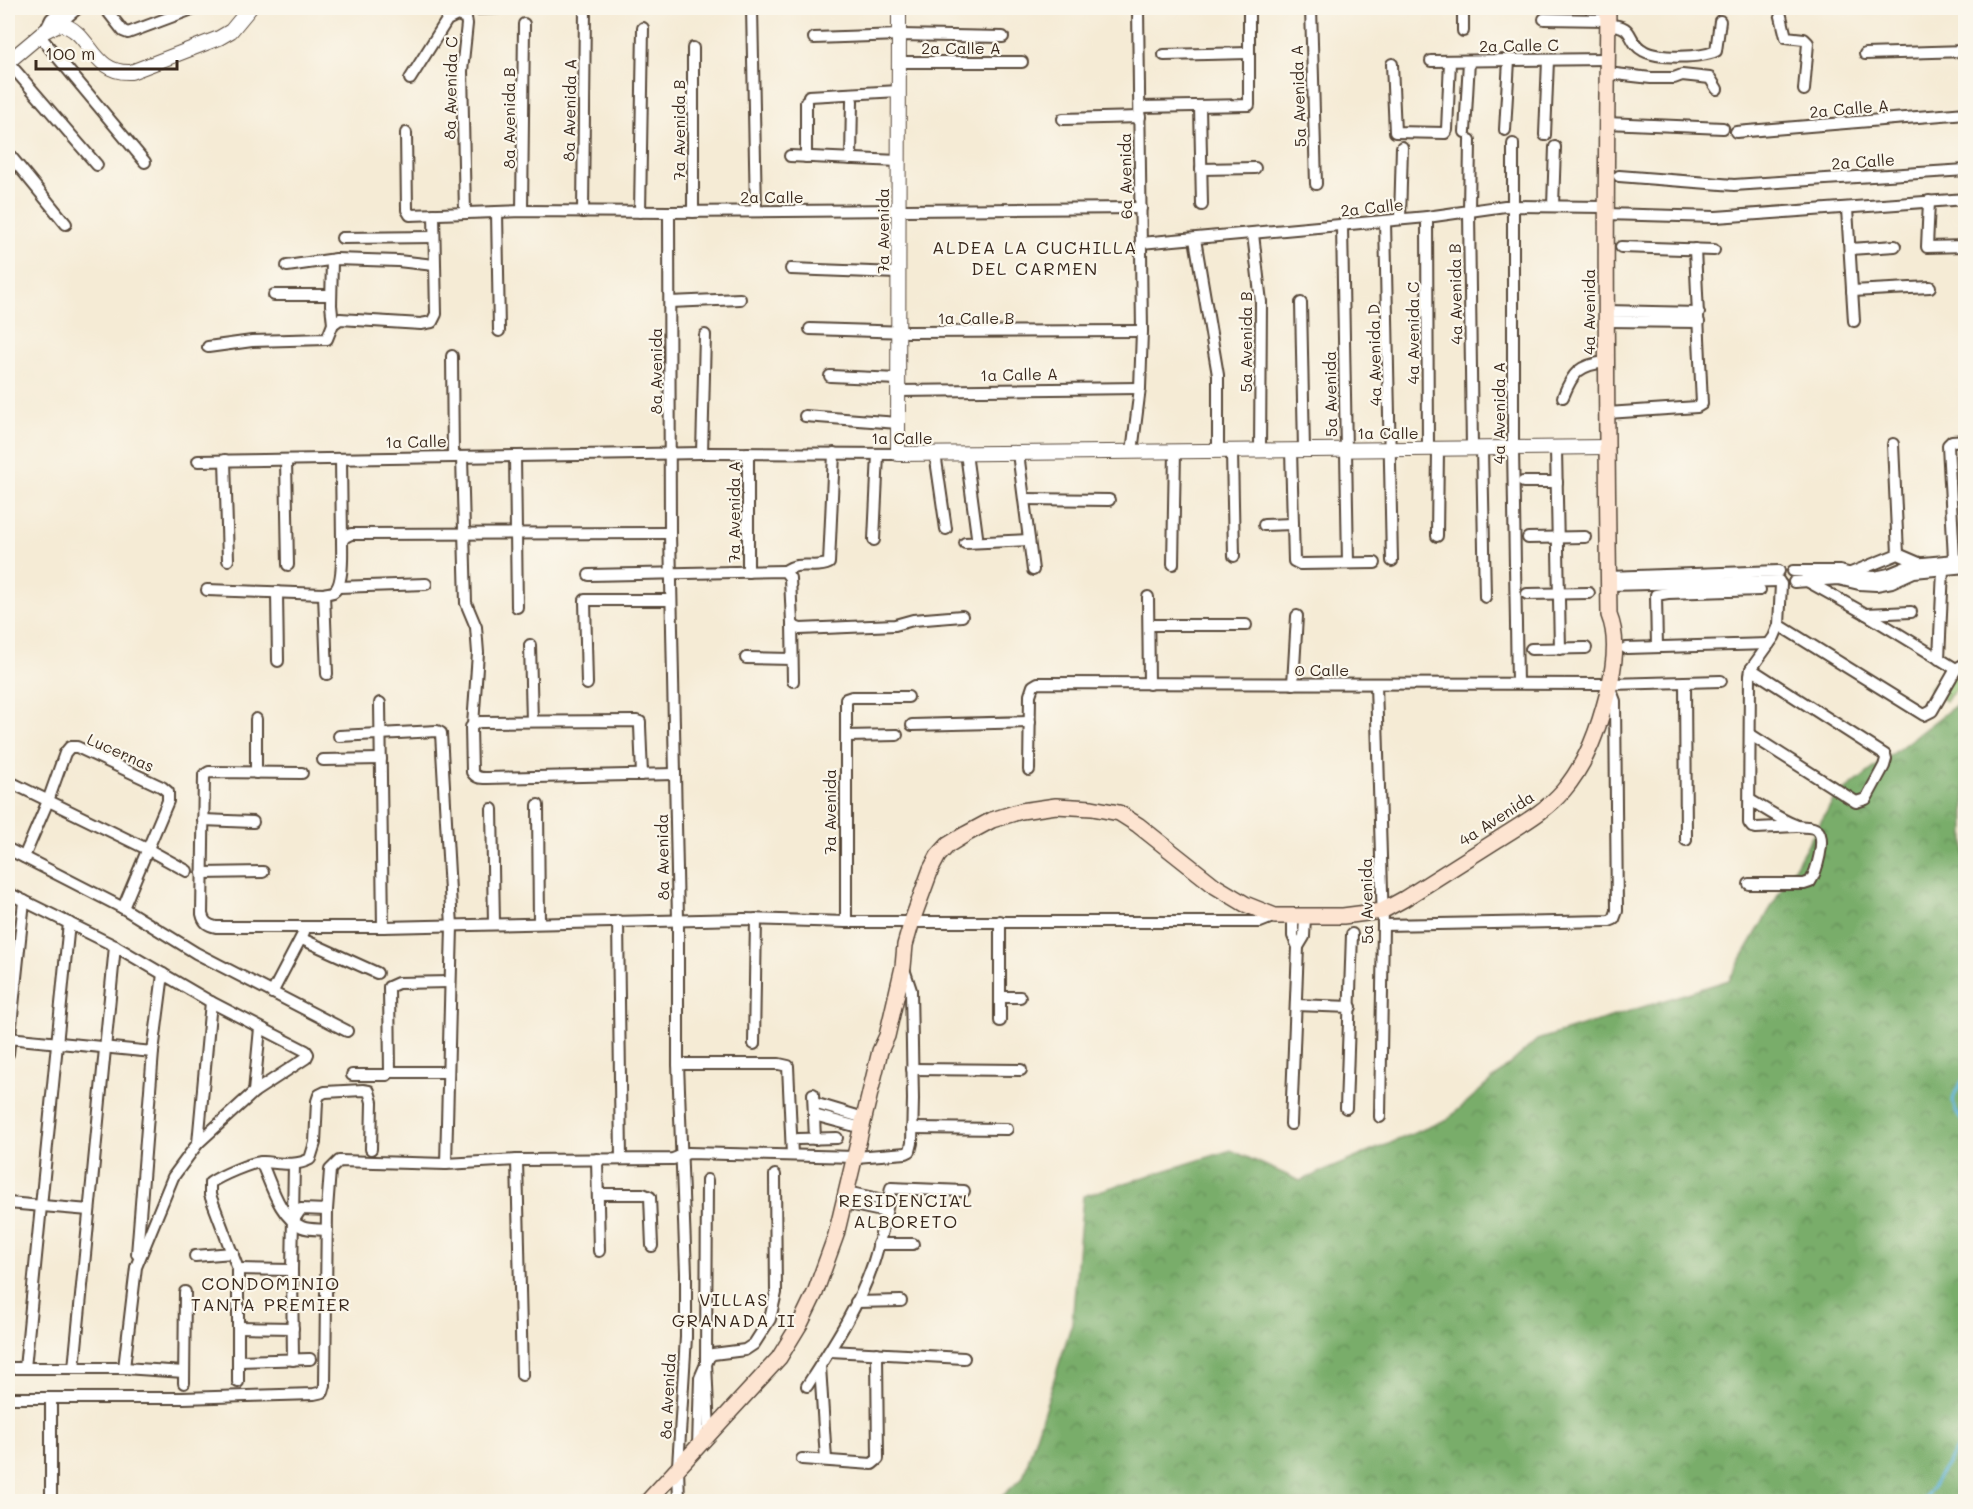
<svg xmlns="http://www.w3.org/2000/svg" width="1973" height="1509" font-family="Mali,sans-serif">
<style>
.forest{fill:url(#forest-crowns);stroke:#5a6c44;stroke-width:1.5}
.park{fill:url(#park-crowns);stroke:#697a4c;stroke-width:1.5}
.lines{fill:none;stroke-linecap:round;stroke-linejoin:round}
.stream{stroke:#62b5de;stroke-width:3}
.minor-casing{stroke:#574739;stroke-width:14}
.tertiary-casing{stroke:#574739;stroke-width:16}
.secondary-casing{stroke:#574739;stroke-width:18}
.minor{stroke:#fff;stroke-width:10}
.tertiary{stroke:#fff;stroke-width:14}
.secondary{stroke:#fde4d1;stroke-width:15}
.labels{text-anchor:middle;dominant-baseline:central;stroke-width:4.5;stroke-linejoin:round;paint-order:stroke}
.street-label{font-size:16px;fill:#3b2a1e;stroke:#fbf7ec}
.neighbourhood-label{font-size:18px;letter-spacing:1.5px;fill:#3b2a1e;stroke:#fbf7ec}
</style>
<defs>
<pattern id="forest-crowns" width="20" height="18" patternUnits="userSpaceOnUse" patternTransform="scale(1.5)"><rect width="20" height="18" fill="#79ad6a"/><path d="M2 6a3 3 0 1 1 6 0M12 15a3 3 0 1 1 6 0" fill="none" stroke="#648d57"/></pattern>
<pattern id="park-crowns" width="20" height="18" patternUnits="userSpaceOnUse" patternTransform="scale(1.5)"><rect width="20" height="18" fill="#97c97a"/><path d="M2 6a3 3 0 1 1 6 0M12 15a3 3 0 1 1 6 0" fill="none" stroke="#7ca363"/></pattern>
</defs>
<rect width="100%" height="100%" fill="#fbf7ec"/>
<filter id="ink" filterUnits="userSpaceOnUse"><feTurbulence type="fractalNoise" baseFrequency=".0167" numOctaves="2"/><feDisplacementMap in="SourceGraphic" scale="12" xChannelSelector="R" yChannelSelector="G"/><feConvolveMatrix kernelMatrix="1 2 1 2 8 2 1 2 1" color-interpolation-filters="sRGB"/></filter>
<filter id="wash" filterUnits="userSpaceOnUse"><feTurbulence type="fractalNoise" baseFrequency=".008" numOctaves="4" result="noise"/><feDisplacementMap in="SourceGraphic" scale="24" xChannelSelector="R" yChannelSelector="G"/><feGaussianBlur stdDeviation="1.35" result="paint"/><feColorMatrix in="noise" values="0 0 0 0 0 0 0 0 0 0 0 0 0 0 0 0 0 1.4 0 .05"/><feComposite in="paint" operator="in"/></filter>
<g filter="url(#wash)">
<rect width="100%" height="100%" fill="#f5ebd5"/>
<path class="forest" d="M1965 698V1501L996 1502 1023 1477 1072 1323 1083 1196 1231 1150 1300 1181 1448 1119 1537 1040 1729 980 1834 799Z"/>
<path class="park" d="M1948 667 1965 680 1945 701 1929 689Z"/>
<g class="lines">
<g class="stream">
<path d="M1966 1076C1951 1096 1947 1105 1966 1124"/>
<path d="M1922 1502 1966 1435"/>
</g>
</g>
</g>
<g filter="url(#ink)">
<g class="lines">
<g class="minor-casing">
<g id="minor">
<path d="M105 8 123 31 128 33 195 8"/>
<path d="M752 8 756 211"/>
<path d="M1311 8 1316 184"/>
<path d="M1463 8V31"/>
<path d="M1779 8 1786 37 1804 39 1808 43 1804 90"/>
<path d="M461 15 469 9 501 8"/>
<path d="M1544 19 1608 20"/>
<path d="M59 24 78 8"/>
<path d="M1608 25C1637 25 1625 41 1644 51 1658 59 1701 58 1716 51L1720 21"/>
<path d="M45 31 51 19 63 8"/>
<path d="M39 35 145 162"/>
<path d="M814 38 900 35 1003 37"/>
<path d="M693 48V212"/>
<path d="M1865 54 1966 51"/>
<path d="M1164 55 1249 53"/>
<path d="M1431 61 1607 59"/>
<path d="M8 62 97 165"/>
<path d="M900 62H1022"/>
<path d="M1392 64 1395 132 1445 133 1447 130 1450 61"/>
<path d="M1607 73 1651 78H1674L1682 75 1710 78 1717 89"/>
<path d="M410 79 447 20 457 15 466 18 467 24 462 71 465 213"/>
<path d="M809 96 899 91"/>
<path d="M806 102V157"/>
<path d="M1200 106 1202 205"/>
<path d="M1140 107 1249 105V8"/>
<path d="M1063 119 1140 117"/>
<path d="M1606 123 1723 128"/>
<path d="M1505 130 1509 60"/>
<path d="M1465 132 1469 61"/>
<path d="M1736 132 1966 113"/>
<path d="M406 133 407 210 410 215 522 211 669 212 1141 208"/>
<path d="M1545 135 1548 60"/>
<path d="M1470 140 1469 212 1472 448"/>
<path d="M1513 144V448L1517 683"/>
<path d="M8 153 66 224"/>
<path d="M790 156 898 161"/>
<path d="M851 159 852 101"/>
<path d="M1201 169 1255 168"/>
<path d="M1619 176 1734 185 1966 170"/>
<path d="M1929 201 1927 247 1966 246"/>
<path d="M1553 206 1555 147"/>
<path d="M1847 209 1854 321"/>
<path d="M522 211 524 24"/>
<path d="M497 212 499 331"/>
<path d="M583 212 585 8"/>
<path d="M640 212 643 28"/>
<path d="M669 212 670 533 678 919V1064L686 1273V1337L678 1466 679 1502"/>
<path d="M1605 214 1716 217 1966 199"/>
<path d="M1427 217 1428 449"/>
<path d="M1400 219 1402 147"/>
<path d="M1385 221 1392 561"/>
<path d="M1342 226 1348 563"/>
<path d="M1253 234 1261 302 1260 450"/>
<path d="M342 238 434 237"/>
<path d="M1195 239 1218 375V451"/>
<path d="M1141 243 1427 217 1505 206 1605 207"/>
<path d="M1621 247 1714 250"/>
<path d="M1850 249 1895 246"/>
<path d="M332 260 331 305 333 324"/>
<path d="M287 266 336 259 398 261 434 265"/>
<path d="M791 269 898 273"/>
<path d="M1852 291 1930 287"/>
<path d="M274 295H331"/>
<path d="M670 302 740 299"/>
<path d="M1301 303 1304 450"/>
<path d="M1606 311 1699 313"/>
<path d="M1606 321 1699 322"/>
<path d="M810 329 909 332 1142 331"/>
<path d="M208 347 252 341 327 339 333 324 340 319 421 324 432 322 436 314 434 214"/>
<path d="M452 356 453 457"/>
<path d="M830 376 898 379"/>
<path d="M898 391 1140 388"/>
<path d="M1563 397C1573 372 1579 365 1606 362"/>
<path d="M1607 413 1697 407 1702 404 1695 249"/>
<path d="M805 416 898 423"/>
<path d="M1893 444 1898 554"/>
<path d="M1482 448 1485 597"/>
<path d="M1556 449 1560 649"/>
<path d="M1291 450 1294 561 1300 564 1375 563"/>
<path d="M1232 451 1234 556"/>
<path d="M1132 452 1140 388 1142 331 1138 8"/>
<path d="M702 453 705 335"/>
<path d="M748 453V572"/>
<path d="M935 453 946 529"/>
<path d="M966 453 977 536"/>
<path d="M1018 453 1033 570"/>
<path d="M515 456 517 607"/>
<path d="M462 457 466 603 476 627 478 653 473 725"/>
<path d="M341 459 342 541"/>
<path d="M225 460 228 560"/>
<path d="M286 460 288 565"/>
<path d="M198 461 702 453 898 454"/>
<path d="M1523 482H1557"/>
<path d="M1024 499 1109 500"/>
<path d="M1264 525 1293 524"/>
<path d="M1437 536 1438 449"/>
<path d="M1528 538 1585 537"/>
<path d="M874 540 878 454"/>
<path d="M965 543 1029 540"/>
<path d="M1954 559 1948 445 1952 441 1966 440"/>
<path d="M1173 564 1175 451"/>
<path d="M785 571C799 560 815 570 829 563L834 453"/>
<path d="M1793 571H1840L1861 576 1875 577 1889 574 1913 564 1966 559"/>
<path d="M1851 573 1898 554 1919 563"/>
<path d="M589 575 785 571 790 578 792 623 795 627 800 629 895 625 913 620 962 616"/>
<path d="M1608 577 1779 571"/>
<path d="M1805 580 1866 614 1956 669"/>
<path d="M1794 582 1838 579 1859 584 1876 585 1892 582 1914 572 1966 567"/>
<path d="M1781 584 1779 625 1774 637 1751 669 1750 675 1749 823 1752 827 1756 828 1796 826"/>
<path d="M1609 585 1779 581"/>
<path d="M338 587 426 584"/>
<path d="M207 590 324 594C327 593 330 593 333 592 344 586 342 552 342 541L345 537 351 534 670 533"/>
<path d="M277 592 278 661"/>
<path d="M324 594 327 674"/>
<path d="M1527 594 1589 593"/>
<path d="M1148 597 1149 684"/>
<path d="M1866 614 1911 612"/>
<path d="M792 623 793 681"/>
<path d="M1149 625H1246"/>
<path d="M1779 625 1924 715 1932 711 1956 669 1966 663"/>
<path d="M530 645 532 721"/>
<path d="M1657 647 1656 595 1668 593 1760 590"/>
<path d="M1626 648 1769 644"/>
<path d="M1531 649 1586 648"/>
<path d="M746 658 792 659"/>
<path d="M1939 659 1943 569"/>
<path d="M1685 682 1686 840"/>
<path d="M587 684 585 600H671"/>
<path d="M1293 684 1297 616"/>
<path d="M1376 684 1383 925 1380 1117"/>
<path d="M1611 684 1721 681"/>
<path d="M380 703 383 927"/>
<path d="M256 719V773"/>
<path d="M912 725 1030 722"/>
<path d="M1751 735 1856 802 1866 799 1884 766 1886 759 1885 755 1751 669"/>
<path d="M339 736 437 731 441 733 452 926 446 1164"/>
<path d="M846 736 897 735"/>
<path d="M323 760 381 759"/>
<path d="M1029 770 1030 695 1033 686 1038 683 1606 684"/>
<path d="M302 773 209 772 204 775 202 914C204 923 208 925 216 927H383L744 919 846 922H1260L1275 916"/>
<path d="M642 775 640 726V722L637 721 480 722 476 723 471 727 472 772C476 778 480 778 487 778L675 774"/>
<path d="M14 784 149 850 187 871"/>
<path d="M538 805 539 923"/>
<path d="M492 809 494 924"/>
<path d="M203 820 253 822"/>
<path d="M8 849 123 908 196 953 347 1031"/>
<path d="M24 857 48 801 65 753 70 747H77L162 787 168 792V801L123 908"/>
<path d="M202 873 263 872"/>
<path d="M1749 884H1804L1810 882C1816 873 1827 838 1817 830 1812 825 1801 828 1795 825 1779 819 1764 808 1750 800"/>
<path d="M8 893 115 946 211 1002 306 1051 308 1054 306 1058 254 1092 198 1143 173 1177 136 1267 124 1368"/>
<path d="M1293 917V936L1298 947"/>
<path d="M618 921 621 1159"/>
<path d="M1000 921V1021"/>
<path d="M846 922V699L852 697H908"/>
<path d="M1383 925 1609 921 1614 919 1617 911 1615 701 1610 688"/>
<path d="M302 939 377 973"/>
<path d="M272 993 304 932"/>
<path d="M1000 997H1020"/>
<path d="M1296 1005 1351 1007"/>
<path d="M8 1038 153 1052"/>
<path d="M754 1044 756 919"/>
<path d="M8 1054 24 901"/>
<path d="M678 1064H779L788 1066 792 1155"/>
<path d="M912 1069 1021 1070"/>
<path d="M390 1072 389 987 398 983 450 982"/>
<path d="M352 1075H387L390 1072H448"/>
<path d="M254 1092 260 1028"/>
<path d="M813 1094 815 1139"/>
<path d="M814 1103 864 1118"/>
<path d="M1346 1108 1352 934"/>
<path d="M814 1115 862 1128"/>
<path d="M1291 1124 1298 947 1304 937 1305 917"/>
<path d="M912 1128 1007 1129"/>
<path d="M798 1139 837 1138"/>
<path d="M198 1143 211 1002"/>
<path d="M597 1159 599 1251"/>
<path d="M517 1160 522 1375"/>
<path d="M261 1162C271 1183 279 1217 302 1227 309 1230 319 1229 327 1230"/>
<path d="M707 1180 706 1362 709 1433"/>
<path d="M846 1192 888 1201"/>
<path d="M598 1194H643L650 1197 652 1246"/>
<path d="M8 1203 89 1210"/>
<path d="M844 1203 886 1212"/>
<path d="M293 1221 301 1209 327 1210"/>
<path d="M878 1244H913"/>
<path d="M137 1254 153 1052 163 974"/>
<path d="M195 1256 233 1253"/>
<path d="M238 1269 292 1270"/>
<path d="M856 1302 901 1301"/>
<path d="M239 1327 293 1328"/>
<path d="M830 1351 964 1358"/>
<path d="M293 1360 292 1270 294 1164"/>
<path d="M239 1361 310 1359"/>
<path d="M820 1366 826 1460"/>
<path d="M8 1368H124L184 1372"/>
<path d="M25 1368 69 923"/>
<path d="M74 1368 115 946"/>
<path d="M238 1382V1269L210 1195V1183C220 1176 251 1162 263 1162 280 1163 295 1167 310 1159L315 1143 317 1101 319 1095 325 1092 363 1090 369 1091 372 1102 371 1149"/>
<path d="M184 1383 185 1292"/>
<path d="M807 1386C832 1347 858 1308 873 1264 881 1239 886 1214 891 1188L964 1191"/>
<path d="M8 1398H183L314 1394 323 1392 325 1385 327 1210 330 1170 339 1161 446 1164 517 1160 673 1159 688 1153 856 1157 906 1153 910 1151 912 1143 913 1099 911 990 904 969"/>
<path d="M51 1398V1502"/>
<path d="M698 1446 700 1378 709 1357 713 1354 745 1350 754 1344 770 1319 776 1293 775 1175"/>
<path d="M802 1459 872 1464 878 1459 877 1353"/>
</g>
</g>
<g class="tertiary-casing">
<g id="tertiary">
<path d="M899 8 898 454 1607 447"/>
<path d="M8 62 45 31 59 24C92 30 90 74 131 72L219 38 231 31 250 8"/>
</g>
</g>
<g class="secondary-casing">
<path id="secondary" d="M647 1502 779 1358 801 1322 815 1293 836 1235 880 1051 887 1036 903 967 905 945 912 921 931 869 938 856 948 845 966 834 992 820 1021 811 1056 806 1092 808 1119 813 1138 825 1215 886 1245 904 1275 916H1343L1382 911 1404 899C1435 879 1466 860 1497 840 1520 825 1545 812 1563 791 1587 763 1599 727 1608 692 1614 668 1619 639 1609 615 1606 413 1605 210 1608 8"/>
</g>
<use href="#minor" class="minor"/>
<use href="#tertiary" class="tertiary"/>
<use href="#secondary" class="secondary"/>
</g>
</g>
<g class="labels">
<g class="street-label">
<text transform="translate(1519 45) rotate(-1)">2a Calle C</text>
<text x="961" y="47">2a Calle A</text>
<text transform="translate(450 88) rotate(-89)">8a Avenida C</text>
<text transform="translate(1298 96) rotate(-92)">5a Avenida A</text>
<text transform="translate(1849 108) rotate(-5)">2a Calle A</text>
<text transform="translate(569 110) rotate(-89)">8a Avenida A</text>
<text transform="translate(508 118) rotate(-90)">8a Avenida B</text>
<text transform="translate(678 130) rotate(-90)">7a Avenida B</text>
<text transform="translate(1863 161) rotate(-4)">2a Calle</text>
<text transform="translate(1125 176) rotate(-91)">6a Avenida</text>
<text x="772" y="196">2a Calle</text>
<text transform="translate(1372 207) rotate(-6)">2a Calle</text>
<text transform="translate(882 231) rotate(-90)">7a Avenida</text>
<text transform="translate(1455 294) rotate(-91)">4a Avenida B</text>
<text transform="translate(1588 312) rotate(-90)">4a Avenida</text>
<text x="976" y="317">1a Calle B</text>
<text transform="translate(1412 333) rotate(-90)">4a Avenida C</text>
<text transform="translate(1245 342) rotate(-90)">5a Avenida B</text>
<text transform="translate(1374 355) rotate(-91)">4a Avenida D</text>
<text transform="translate(655 371) rotate(-90)">8a Avenida</text>
<text transform="translate(1019 374) rotate(-1)">1a Calle A</text>
<text transform="translate(1330 394) rotate(-91)">5a Avenida</text>
<text transform="translate(1498 413) rotate(-90)">4a Avenida A</text>
<text x="1388" y="432">1a Calle</text>
<text x="902" y="437">1a Calle</text>
<text transform="translate(416 441) rotate(-1)">1a Calle</text>
<text transform="translate(733 512) rotate(-90)">7a Avenida A</text>
<text x="1322" y="669">0 Calle</text>
<text transform="translate(121 752) rotate(24)">Lucernas</text>
<text transform="translate(829 812) rotate(-90)">7a Avenida</text>
<text transform="translate(1496 818) rotate(-33)">4a Avenida</text>
<text transform="translate(662 857) rotate(-91)">8a Avenida</text>
<text transform="translate(1366 901) rotate(-91)">5a Avenida</text>
<text transform="translate(667 1396) rotate(-87)">8a Avenida</text>
</g>
<g class="neighbourhood-label">
<text x="1035" y="247">ALDEA LA CUCHILLA<tspan x="1035" dy="21">DEL CARMEN</tspan></text>
<text x="906" y="1200">RESIDENCIAL<tspan x="906" dy="21">ALBORETO</tspan></text>
<text x="271" y="1283">CONDOMINIO<tspan x="271" dy="21">TANTA PREMIER</tspan></text>
<text x="734" y="1299">VILLAS<tspan x="734" dy="21">GRANADA II</tspan></text>
</g>
</g>
<rect width="1973" height="1509" fill="none" stroke="#fbf7ec" stroke-width="30"/>
<path d="M36 60v9h141v-9" fill="none" stroke="#3b2a1e" stroke-width="3"/>
<text x="45" y="60" font-size="18" fill="#3b2a1e" stroke="#fbf7ec" stroke-width="4.5" paint-order="stroke">100 m</text>
</svg>
